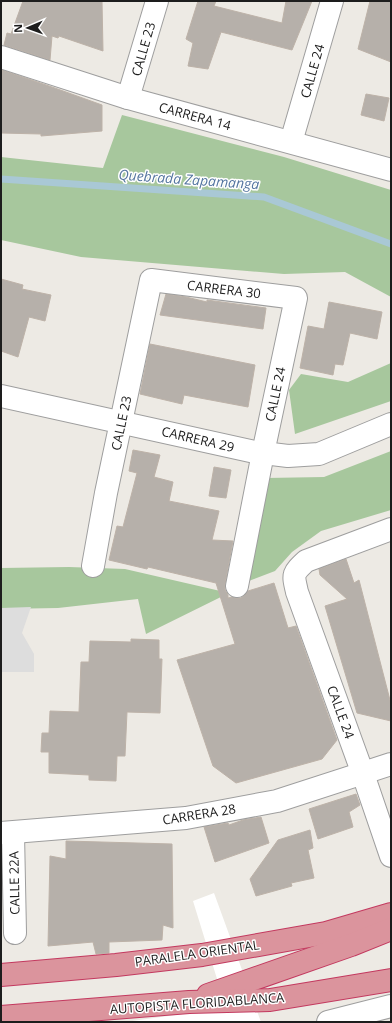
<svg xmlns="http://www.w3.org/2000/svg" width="392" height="1023" font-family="'Open Sans',sans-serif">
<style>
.forest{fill:#a7c79d}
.parking{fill:#ddd}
.pier{fill:#fff}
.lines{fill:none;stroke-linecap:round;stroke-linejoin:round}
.stream{stroke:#a9c8d5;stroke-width:7}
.building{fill:#b6b0aa;stroke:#bdb2a8}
.minor-casing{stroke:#9e9e9e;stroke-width:24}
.highway-casing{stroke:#c3395f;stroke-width:24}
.minor{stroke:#fff;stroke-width:22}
.highway{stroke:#db949d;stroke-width:22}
.labels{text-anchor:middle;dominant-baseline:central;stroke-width:3;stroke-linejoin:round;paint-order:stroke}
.street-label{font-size:13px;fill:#1d1d1d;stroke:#fff}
.water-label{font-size:14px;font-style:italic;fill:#5576a0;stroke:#fff}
</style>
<rect width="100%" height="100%" fill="#edeae4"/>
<g class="forest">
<path d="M122 115 284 157 391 190V297L345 272 284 274 81 257 1 240V157L103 168Z"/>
<path d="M391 363V401L295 434 289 390 301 374 348 382Z"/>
<path d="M391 451V510L321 531 292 552 275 571 246 582 266 478 324 477Z"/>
<path d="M69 567 125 569 229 593 146 634 138 599 58 608 1 609V568Z"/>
</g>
<path class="parking" d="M31 607 22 633 34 654V672H1V608Z"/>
<path class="pier" d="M214 893 261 1022H125L226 1008 193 901Z"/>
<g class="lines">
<path class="stream" d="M1 179 264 197 391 244"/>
</g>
<g class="building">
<path d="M23 1H102L103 51 59 36 58 38 52 36 50 60 4 45 7 33 11 34Z"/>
<path d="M198 1H216L214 6 282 23 286 1H312L292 50 221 32 208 69 188 66 193 43 186 39Z"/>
<path d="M370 1H391V62L358 49Z"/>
<path d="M2 70 52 87 102 105V131L41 136V134L1 133Z"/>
<path d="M366 94 389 98 384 121 361 115Z"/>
<path d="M1 279 23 285 22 289 51 295 45 321 29 317 18 357 1 351Z"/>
<path d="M166 294 186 297 207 302V300L266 308 263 329 160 315Z"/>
<path d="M329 302 382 312 377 339 350 333 343 365 335 364 333 375 300 368 308 326 324 329Z"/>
<path d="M150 344 255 365 248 407 184 395 182 404 140 394Z"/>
<path d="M133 450 160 455 154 477 173 482 169 501 219 511 212 540 233 541 225 584V590L228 595V598L232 597 235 598H241L246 594 248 591 274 583 288 628 296 626 337 740 322 759 236 783 213 766 177 660 235 644 216 583 148 567 147 569 109 560 117 526 123 527 137 473 129 471Z"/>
<path d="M214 467 231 470 226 498 209 496Z"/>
<path d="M346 559 354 583 359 580 391 704V721L357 713 325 606 347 599 320 575 319 569Z"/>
<path d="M131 639 159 640V659H162L160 713 127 712 125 756H117L116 781 89 780V775L49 773V752H41L42 733H49L50 711 79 712 81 662H89L90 641 131 642Z"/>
<path d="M356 794 360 805 349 812 353 827 318 839 309 809Z"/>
<path d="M261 817 269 843 215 862 204 827 228 823 229 825 243 820Z"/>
<path d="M310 830 313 848 308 850 314 878 291 883 292 886 256 896 250 879 278 840Z"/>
<path d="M66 841 172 844 173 928 163 925 162 940 109 942V953L96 954 93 942 48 946 50 856 66 859Z"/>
</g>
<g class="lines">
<g class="minor-casing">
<g id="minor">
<path d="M1 57 128 98 391 170"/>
<path d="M128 98 157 1"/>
<path d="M291 142 332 1"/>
<path d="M1 396 255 452 288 456 319 454 391 424"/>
<path d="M391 529 306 561C292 574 293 574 297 592L363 774 391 856"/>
<path d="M93 566 106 493 151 280 296 298 263 453 237 586"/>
<path d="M1 833 186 818 277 801 391 764"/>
<path d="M13 833 15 933"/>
<path d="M328 1022 391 1006"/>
</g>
</g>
<g class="highway-casing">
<g id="highway">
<path d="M1 975 116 965 202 955 326 933 391 914"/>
<path d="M208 995 351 945 391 929"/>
<path d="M1 1017 189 1002 270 1000 391 980"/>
</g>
</g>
<use href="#minor" class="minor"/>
<use href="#highway" class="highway"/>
</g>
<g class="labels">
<g class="street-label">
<text transform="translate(143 49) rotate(-74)">CALLE 23</text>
<text transform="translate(312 71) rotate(-74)">CALLE 24</text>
<text transform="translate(195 116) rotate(15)">CARRERA 14</text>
<text transform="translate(224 289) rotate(7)">CARRERA 30</text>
<text transform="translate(275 394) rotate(-78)">CALLE 24</text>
<text transform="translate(121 423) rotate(-78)">CALLE 23</text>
<text transform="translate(198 439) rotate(13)">CARRERA 29</text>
<text transform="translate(341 712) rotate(70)">CALLE 24</text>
<text transform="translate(199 814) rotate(-9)">CARRERA 28</text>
<text transform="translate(14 883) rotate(-91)">CALLE 22A</text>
<text transform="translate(197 953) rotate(-8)">PARALELA ORIENTAL</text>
<text transform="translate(197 1003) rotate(-4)">AUTOPISTA FLORIDABLANCA</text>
</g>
<g class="water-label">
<text transform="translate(189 179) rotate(4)">Quebrada Zapamanga</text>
</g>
</g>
<rect width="392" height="1023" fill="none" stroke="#1d1d1d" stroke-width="4"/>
<g transform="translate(28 28) rotate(268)" stroke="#ffffff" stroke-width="3" paint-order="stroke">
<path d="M0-3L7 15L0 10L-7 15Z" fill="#1d1d1d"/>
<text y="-6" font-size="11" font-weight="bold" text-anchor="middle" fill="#1d1d1d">N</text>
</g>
</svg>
